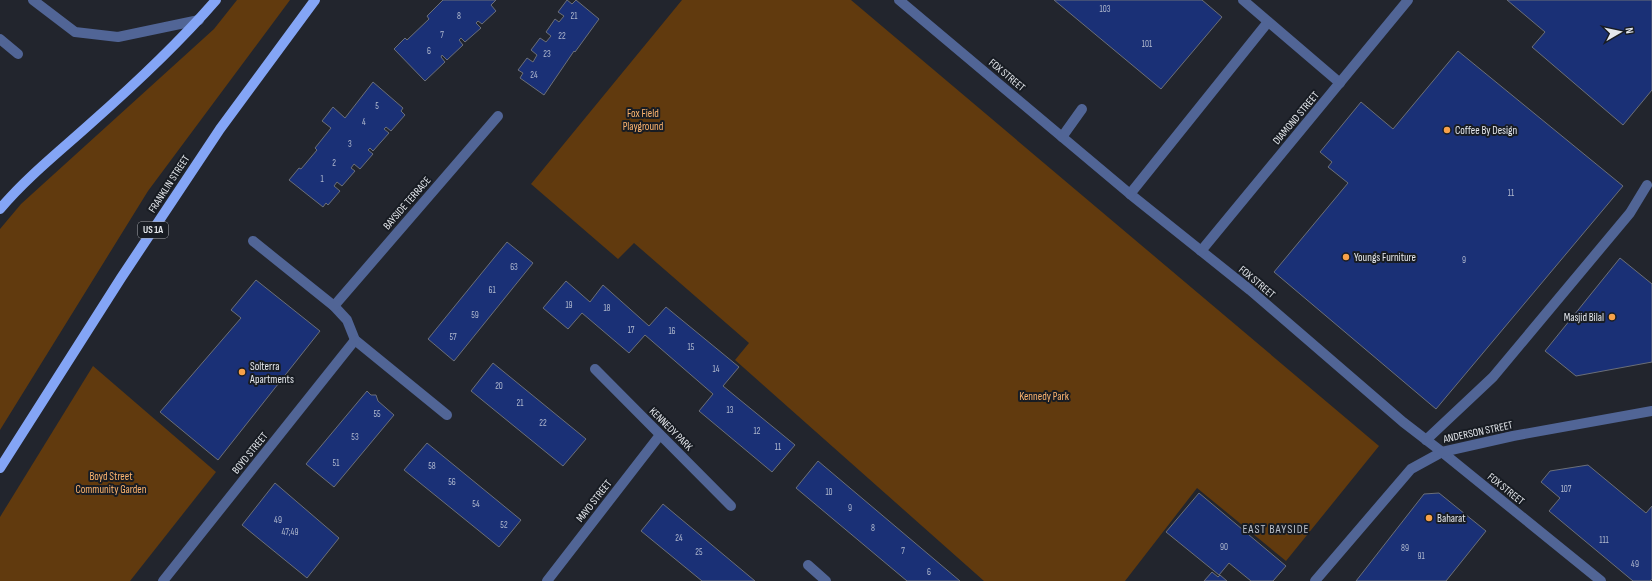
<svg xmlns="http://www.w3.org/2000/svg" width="1652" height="581" font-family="'Sofia Sans Condensed',sans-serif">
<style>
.green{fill:#613a0e}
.building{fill:#1a3076;stroke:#6b6f78}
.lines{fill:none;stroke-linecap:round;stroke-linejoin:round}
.minor{stroke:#516596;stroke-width:10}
.major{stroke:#84a5f6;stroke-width:10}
.poi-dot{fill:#f7a149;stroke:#181c23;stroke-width:1.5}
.labels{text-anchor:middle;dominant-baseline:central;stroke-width:4;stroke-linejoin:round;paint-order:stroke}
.number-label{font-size:9px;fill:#b2bacf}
.shield{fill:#181c23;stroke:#a8abb0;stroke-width:1}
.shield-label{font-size:10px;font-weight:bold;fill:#e5e8ed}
.street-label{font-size:11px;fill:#e5e8ed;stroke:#181c23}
.park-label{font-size:11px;fill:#fdb46e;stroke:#181c23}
.poi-label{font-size:11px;fill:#e5e8ed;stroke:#181c23;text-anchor:start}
.neighbourhood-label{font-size:12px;letter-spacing:1px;fill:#babfc9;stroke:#181c23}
</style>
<rect width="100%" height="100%" fill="#22252d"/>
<g class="green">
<path d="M237 0H290L148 191 0 430V229L21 204 214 29Z"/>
<path d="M682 0H851L1379 446 1286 561 1197 488 1125 581H984L735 360 749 343 634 243 618 259 531 184Z"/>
<path d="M93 366 216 472 130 581H0V517Z"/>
</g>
<g class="building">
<path d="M443 0H496L491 5 496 11 482 24 478 21 476 23 481 28 465 42 461 38 459 40 463 45 447 60 442 55 441 57 445 62 425 81 394 49 405 38 407 40 429 19 427 16Z"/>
<path d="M567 0 572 4 576 0 599 19 575 52 574 51 544 95 520 78 523 73 518 70 527 58 533 62 537 55 531 50 540 38 546 42 551 36 546 32 555 19 559 22 564 16 558 12Z"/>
<path d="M1054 0H1202L1222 17 1161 89Z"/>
<path d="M1507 0H1652V90L1623 125 1532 47 1545 32Z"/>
<path d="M1458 51 1623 186 1436 409 1274 272 1348 183 1328 167 1332 162 1320 152 1361 102 1393 129Z"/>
<path d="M373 82 403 108 401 111 405 115 391 131 386 127 384 129 389 133 373 151 370 148 368 150 373 154 360 169 354 164 351 168 355 171 342 186 337 182 334 186 340 191 328 205 326 203 323 207 289 180 299 168 301 169 317 150 315 148 331 128 322 121 333 107 345 118Z"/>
<path d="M507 242 533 263 454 361 428 339Z"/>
<path d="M1620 258 1652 284V362L1576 376 1545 351Z"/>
<path d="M256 280 320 331 218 460 160 412 241 318 231 310Z"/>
<path d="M566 281 590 302 603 285 649 326 666 307 739 367 723 386 795 445 772 472 699 411 713 394 645 335 629 353 582 313 568 329 543 308Z"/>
<path d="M493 363 586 439 563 466 471 391Z"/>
<path d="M367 391 371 395H376L378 401 394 415 334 487 306 464Z"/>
<path d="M427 443 521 520 499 547 404 470Z"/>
<path d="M818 461 960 581H907L796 488Z"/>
<path d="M1588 465 1646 513 1652 506V579L1650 581H1633L1549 511 1560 498 1541 482 1550 471Z"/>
<path d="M275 483 339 538 307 578 242 525Z"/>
<path d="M1199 493 1286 566 1273 581H1251L1229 563 1219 575 1166 532Z"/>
<path d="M1439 493 1486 531 1446 581H1356L1424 494Z"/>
<path d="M663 504 755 581H702L641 531Z"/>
<path d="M1212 572 1218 577 1220 575 1227 581H1204Z"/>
</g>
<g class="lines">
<g class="minor">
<path d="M33 0 75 32 118 37 199 20"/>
<path d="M899 0 1130 194 1250 290 1403 422 1442 452 1601 581"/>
<path d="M1243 0 1340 83"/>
<path d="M0 39 18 54"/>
<path d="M1062 137 1082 109"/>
<path d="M1130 194 1268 22"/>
<path d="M253 241 334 306 347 320 355 340 447 415"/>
<path d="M1201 251 1408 0"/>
<path d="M334 306 498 116"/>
<path d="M595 369 731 506"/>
<path d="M1426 440 1493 377 1630 213 1647 185"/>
<path d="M808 565 826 581"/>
<path d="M163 581 355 340"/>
<path d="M547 581 660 435"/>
<path d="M1315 581 1411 469 1442 452 1513 436 1652 411"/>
</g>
<g class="major">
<path d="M0 209C27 177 60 151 91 123 134 85 178 44 216 0"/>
<path d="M0 468 121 278 220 129 315 0"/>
</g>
</g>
<g class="poi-dot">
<circle cx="1447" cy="130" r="4"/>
<circle cx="1346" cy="257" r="4"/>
<circle cx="1612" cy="317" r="4"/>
<circle cx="242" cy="372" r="4"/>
<circle cx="1429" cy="518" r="4"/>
</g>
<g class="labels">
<g class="number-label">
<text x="1105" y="9">103</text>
<text x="459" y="16">8</text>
<text x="574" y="16">21</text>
<text x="442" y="35">7</text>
<text x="562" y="36">22</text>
<text x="1147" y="44">101</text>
<text x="429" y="51">6</text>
<text x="547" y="54">23</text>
<text x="534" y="75">24</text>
<text x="377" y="106">5</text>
<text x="364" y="122">4</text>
<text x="350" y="144">3</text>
<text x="334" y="163">2</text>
<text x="322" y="179">1</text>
<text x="1511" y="193">11</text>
<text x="1464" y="260">9</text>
<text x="514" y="267">63</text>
<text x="492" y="290">61</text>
<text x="569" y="305">19</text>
<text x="607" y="308">18</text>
<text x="475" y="315">59</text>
<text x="631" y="330">17</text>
<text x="672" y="331">16</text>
<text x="453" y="337">57</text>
<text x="691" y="347">15</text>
<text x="716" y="369">14</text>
<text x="499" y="386">20</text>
<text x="520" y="403">21</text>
<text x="730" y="410">13</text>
<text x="377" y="414">55</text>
<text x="543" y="423">22</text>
<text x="757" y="431">12</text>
<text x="355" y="437">53</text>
<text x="778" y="447">11</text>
<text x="336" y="463">51</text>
<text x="432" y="466">58</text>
<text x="452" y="482">56</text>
<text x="1566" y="489">107</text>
<text x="829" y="492">10</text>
<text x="476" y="504">54</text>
<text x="850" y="508">9</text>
<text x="278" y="520">49</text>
<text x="504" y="525">52</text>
<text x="873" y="528">8</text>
<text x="290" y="532">47;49</text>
<text x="679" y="538">24</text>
<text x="1604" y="540">111</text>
<text x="1224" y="547">90</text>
<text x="1405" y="548">89</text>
<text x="903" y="551">7</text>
<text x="699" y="552">25</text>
<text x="1421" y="556">91</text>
<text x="1635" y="564">49</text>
<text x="929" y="572">6</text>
</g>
<rect class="shield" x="138" y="222" width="30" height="16" rx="3"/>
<g class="shield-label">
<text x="153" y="230">US 1A</text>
</g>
<g class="street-label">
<text transform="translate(1007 75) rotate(40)">FOX STREET</text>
<text transform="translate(1296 118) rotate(-50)">DIAMOND STREET</text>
<text transform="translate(169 184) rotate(-57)">FRANKLIN STREET</text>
<text transform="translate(407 203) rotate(-49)">BAYSIDE TERRACE</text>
<text transform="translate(1257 282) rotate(40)">FOX STREET</text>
<text transform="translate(671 429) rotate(45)">KENNEDY PARK</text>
<text transform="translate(1478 432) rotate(-12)">ANDERSON STREET</text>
<text transform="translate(250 453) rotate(-51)">BOYD STREET</text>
<text transform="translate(1506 489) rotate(39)">FOX STREET</text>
<text transform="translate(594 501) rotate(-52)">MAYO STREET</text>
</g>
<g class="park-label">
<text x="643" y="113">Fox Field<tspan x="643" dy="13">Playground</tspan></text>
<text x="1044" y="396">Kennedy Park</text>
<text x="111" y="476">Boyd Street<tspan x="111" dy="13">Community Garden</tspan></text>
</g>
<g class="poi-label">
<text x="1455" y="130">Coffee By Design</text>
<text x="1354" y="257">Youngs Furniture</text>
<text x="1604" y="317" text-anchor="end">Masjid Bilal</text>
<text x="250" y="366">Solterra<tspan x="250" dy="13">Apartments</tspan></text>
<text x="1437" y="518">Baharat</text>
</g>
<g class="neighbourhood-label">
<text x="1276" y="529">EAST BAYSIDE</text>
</g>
</g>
<g transform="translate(1620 32) rotate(81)" stroke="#181c23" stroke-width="3" paint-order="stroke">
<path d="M0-3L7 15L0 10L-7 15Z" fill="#e5e8ed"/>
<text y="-6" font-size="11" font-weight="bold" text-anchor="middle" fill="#e5e8ed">N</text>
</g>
</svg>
